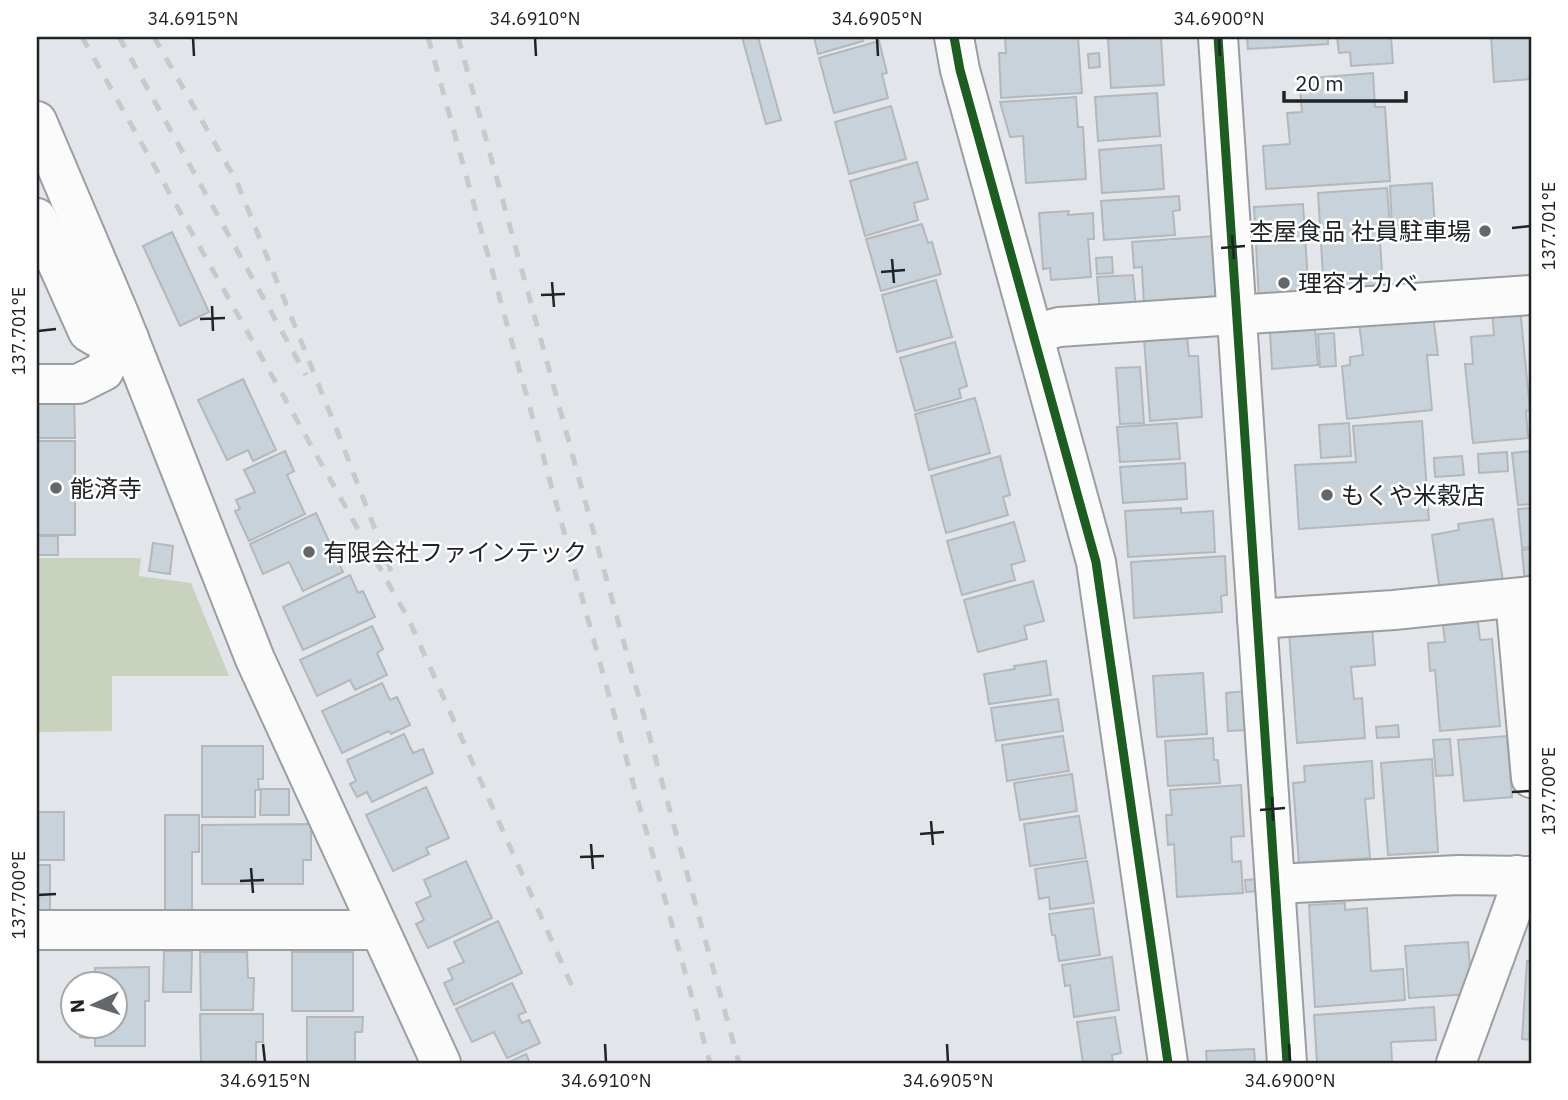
<svg xmlns="http://www.w3.org/2000/svg" width="1568" height="1100" font-family="'IBM Plex Sans','Noto Sans JP',sans-serif">
<style>
.green{fill:#c8d2bd}
.building{fill:#c7d2da;stroke:#b5b8bb;stroke-width:2}
.lines{fill:none;stroke-linecap:round;stroke-linejoin:round}
.minor-casing{stroke:#9a9ea1;stroke-width:42}
.minor{stroke:#fbfbfc;stroke-width:38}
.rail{stroke:#c8c9ca;stroke-width:5;stroke-dasharray:12 12;stroke-linecap:butt}
.cycleway-casing{stroke:#fff;stroke-width:13}
.cycleway{stroke:#1b5e20;stroke-width:9}
.ticks{fill:none;stroke:#202325;stroke-width:2.5}
.poi-dot{fill:#64676a;stroke:#fff;stroke-width:2.5}
.labels{text-anchor:middle;dominant-baseline:central;stroke-width:5;stroke-linejoin:round;paint-order:stroke}
.poi-label{font-size:24px;fill:#202325;stroke:#fff;text-anchor:start}
.neatline{fill:none;stroke:#202325;stroke-width:2.5}
.ticks-label{font-size:18px;text-anchor:middle;fill:#202325}
</style>
<rect width="100%" height="100%" fill="#e2e6ea"/>
<path class="green" d="M37 558H141L139 576 191 583 229 676H112V731L37 732Z"/>
<g class="building">
<path d="M742 37H758L781 120 766 124Z"/>
<path d="M814 37H861L863 41 818 54Z"/>
<path d="M1005 37H1078L1082 93 1001 98 999 53H1006Z"/>
<path d="M1161 37 1164 85 1111 88 1108 39Z"/>
<path d="M1247 37H1328V44L1248 49Z"/>
<path d="M1337 37H1391L1393 63 1351 66 1350 52 1339 53Z"/>
<path d="M1491 37H1531V79L1494 82Z"/>
<path d="M879 41 887 73 882 74 888 98 834 113 819 58Z"/>
<path d="M1099 53 1100 67 1089 68 1088 54Z"/>
<path d="M1373 73 1375 107H1385L1390 181 1266 189 1263 146 1290 144 1287 113 1302 112 1299 79Z"/>
<path d="M1157 93 1160 136 1098 141 1095 97Z"/>
<path d="M1076 97 1078 127H1083L1086 179 1026 183 1023 136 1010 137 1000 102Z"/>
<path d="M891 106 906 159 849 174 835 122Z"/>
<path d="M1161 145 1164 189 1102 193 1099 150Z"/>
<path d="M917 162 928 199 914 203 918 220 865 236 850 181Z"/>
<path d="M1432 183 1435 226 1392 229 1390 186Z"/>
<path d="M1387 188 1391 239 1380 240 1383 288 1324 292 1318 193Z"/>
<path d="M1179 196 1180 210 1173 211 1175 235 1104 240 1101 201Z"/>
<path d="M1303 204 1309 298 1259 301 1254 207Z"/>
<path d="M1069 211 1068 215 1093 213 1094 239H1088L1091 277 1051 280 1050 268 1043 269 1039 213Z"/>
<path d="M922 224 928 243 932 242 941 274 881 291 866 239Z"/>
<path d="M172 232 209 312 180 326 143 246Z"/>
<path d="M1215 236 1219 303 1144 307 1142 267 1134 268 1132 242Z"/>
<path d="M1112 257 1113 273 1097 274 1096 258Z"/>
<path d="M1133 275 1136 310 1100 313 1097 277Z"/>
<path d="M936 280 952 337 897 352 882 295Z"/>
<path d="M1520 308 1530 410 1526 411 1528 438 1473 443 1465 364H1473L1471 337 1494 335 1492 311Z"/>
<path d="M1433 315 1438 355H1427L1432 410 1347 419 1342 366 1350 365V357L1363 355 1359 323Z"/>
<path d="M1315 328 1318 365 1272 369 1270 331Z"/>
<path d="M1334 333 1336 366 1320 367 1318 334Z"/>
<path d="M1187 336 1189 356H1198L1202 417 1150 421 1144 339Z"/>
<path d="M955 342 967 386 959 389 961 398 915 411 900 358Z"/>
<path d="M1140 367 1144 423 1120 424 1116 368Z"/>
<path d="M243 379 276 450 253 461 248 450 227 460 198 400Z"/>
<path d="M37 394H74L75 438H37Z"/>
<path d="M975 398 990 453 929 470 915 414Z"/>
<path d="M1422 421 1429 520 1299 529 1295 465 1356 462 1353 426Z"/>
<path d="M1177 423 1180 459 1120 462 1117 427Z"/>
<path d="M1349 423 1351 456 1321 458 1319 425Z"/>
<rect x="37" y="441" width="38" height="94"/>
<path d="M285 451 294 471 287 475 305 514 249 541 235 511 240 509 236 500 255 492 244 470Z"/>
<path d="M1531 451V504L1518 505 1512 453Z"/>
<path d="M1507 452 1508 471 1479 473 1478 454Z"/>
<path d="M1000 456 1010 495 1003 497 1008 515 946 533 931 476Z"/>
<path d="M1462 456 1464 475 1435 477 1434 458Z"/>
<path d="M1185 463 1187 499 1123 503 1120 467Z"/>
<path d="M1181 508V513L1213 511 1215 552 1128 557 1125 511Z"/>
<path d="M1531 508V547L1522 548 1518 509Z"/>
<path d="M316 513 343 572 303 591 289 562 263 574 250 544Z"/>
<path d="M1493 519 1503 581 1440 591 1432 535 1459 530 1458 524Z"/>
<path d="M1014 522 1025 561 1011 565 1015 580 962 595 947 541Z"/>
<rect x="37" y="536" width="21" height="19"/>
<path d="M153 543 173 546 170 574 149 571Z"/>
<path d="M1531 549V585H1525L1522 550Z"/>
<path d="M1225 556 1227 595 1221 596 1222 612 1134 618 1131 562Z"/>
<path d="M350 575 358 593 363 591 375 617 303 650 283 607Z"/>
<path d="M1033 581 1044 621 1024 626 1027 639 978 652 964 600Z"/>
<path d="M1478 622 1480 640 1492 639 1500 726 1440 731 1435 670 1430 671 1428 643 1445 642 1443 625Z"/>
<path d="M1372 625 1375 665 1351 667 1354 699 1362 698 1365 738 1297 743 1289 631Z"/>
<path d="M372 626 383 649 377 653 387 675 355 690 350 680 317 696 300 660Z"/>
<path d="M1046 661 1051 695 989 704 984 674 1015 669 1014 666Z"/>
<path d="M1203 673 1207 734 1157 737 1153 676Z"/>
<path d="M382 683 390 700 397 697 410 725 391 734 389 731 342 753 322 711Z"/>
<path d="M1246 691 1249 730 1228 731 1226 693Z"/>
<path d="M1058 699 1063 731 996 741 991 708Z"/>
<path d="M1398 725 1399 737 1377 738 1376 727Z"/>
<path d="M404 734 413 753 423 749 433 773 372 802 367 792 357 797 350 784 356 781 347 760Z"/>
<path d="M1063 736 1069 771 1007 781 1002 745Z"/>
<path d="M1507 736 1512 797 1464 801 1458 740Z"/>
<path d="M1213 738 1214 760H1218L1220 783 1168 786 1165 741Z"/>
<path d="M1450 739 1453 775 1436 776 1433 740Z"/>
<path d="M202 746H263V779H258L259 790H255V817H202Z"/>
<path d="M1432 759 1438 852 1388 855 1381 763Z"/>
<path d="M1372 761 1374 798 1365 799 1370 858 1299 863 1293 783 1305 782 1304 766Z"/>
<path d="M1072 774 1077 811 1020 820 1014 783Z"/>
<path d="M1241 785 1244 836 1231 837 1232 862 1241 861 1243 893 1177 897 1174 844 1168 845 1166 815H1172L1170 790Z"/>
<path d="M426 787 449 838 426 848 429 854 393 871 366 815Z"/>
<path d="M261 789H289V815H260Z"/>
<rect x="37" y="812" width="27" height="48"/>
<path d="M165 815H199V852H192V914L165 915Z"/>
<path d="M1079 816 1086 858 1030 866 1024 824Z"/>
<path d="M311 824V860H303V884H202V825Z"/>
<path d="M466 861 492 918 428 948 416 924 424 920 416 903 431 896 424 880Z"/>
<path d="M1087 861 1094 903 1050 909 1049 897 1039 899 1035 869Z"/>
<rect x="37" y="865" width="13" height="45"/>
<path d="M1259 879 1260 891 1246 892 1245 880Z"/>
<path d="M1345 903V910L1367 908 1371 971 1403 969 1405 1000 1315 1007 1309 905Z"/>
<path d="M1093 908 1100 955 1059 961 1055 935H1052L1049 914Z"/>
<path d="M498 921 522 973 454 1005 444 983 453 979 448 969 464 962 454 942Z"/>
<path d="M1468 942 1472 994 1409 998 1405 946Z"/>
<path d="M164 951H192L191 992H163Z"/>
<path d="M200 952H247L248 978H254L253 1010H201Z"/>
<rect x="292" y="952" width="61" height="59"/>
<path d="M1112 957 1119 1010 1074 1017 1070 985 1065 986 1062 965Z"/>
<path d="M1527 961H1531V1040L1522 1039Z"/>
<path d="M149 967V1001H145V1046H95V1026H116V984H95V968Z"/>
<path d="M512 983 526 1012 518 1015 522 1023 529 1020 540 1043 507 1058 494 1032 472 1042 456 1009Z"/>
<path d="M1434 1007 1436 1040 1391 1042 1392 1063H1317L1314 1015Z"/>
<path d="M200 1014H263V1042H256V1063H201Z"/>
<path d="M307 1017H363L362 1032H355V1063H307Z"/>
<path d="M1115 1017 1121 1053 1112 1055 1113 1063H1083L1077 1022Z"/>
<path d="M80 1026H88V1038L80 1037Z"/>
<path d="M1254 1049 1255 1063H1207L1206 1051Z"/>
<path d="M526 1054 530 1063H507Z"/>
</g>
<g class="lines">
<g class="minor-casing">
<g id="minor">
<path d="M954 37 960 70 1096 562 1168 1063"/>
<path d="M1218 37 1287 1063"/>
<path d="M37 121 120 316 255 659 441 1063"/>
<path d="M37 218 88 332C103 342 112 345 129 338"/>
<path d="M1033 334 1059 327 1531 295"/>
<path d="M37 384H78L104 371 115 344"/>
<path d="M1515 598 1531 778"/>
<path d="M1257 619 1394 610 1531 596"/>
<path d="M1275 884 1459 875 1531 876"/>
<path d="M37 930H379"/>
<path d="M1456 1063 1517 896V875"/>
</g>
</g>
<use href="#minor" class="minor"/>
<g class="rail">
<path d="M82 37 409 620 572 986"/>
<path d="M119 37 306 375"/>
<path d="M154 37 237 182 338 433 391 571"/>
<path d="M428 37 710 1063"/>
<path d="M458 37 739 1063"/>
</g>
<g class="cycleway-casing">
<g id="cycleway">
<path d="M954 37 960 70 1096 562 1168 1063"/>
<path d="M1218 37 1287 1063"/>
</g>
</g>
<use href="#cycleway" class="cycleway"/>
</g>
<path class="ticks" d="M193 38 194 56M535 38 536 56M877 38 878 56M1219 38 1220 56M1512 228 1530 226M1232 235 1234 259M1221 248 1245 246M892 259 894 283M881 272 905 270M552 282 554 307M541 295 565 294M212 306 213 331M200 319 225 318M38 331 56 329M1512 792 1530 791M1272 797 1273 821M1260 810 1285 808M931 821 933 845M920 834 944 832M591 844 593 869M580 857 604 856M251 868 253 893M240 881 264 880M38 895 56 894M263 1044 265 1062M605 1044 606 1062M947 1044 948 1062M1289 1044 1290 1062"/>
<g class="poi-dot">
<circle cx="1485" cy="231" r="7"/>
<circle cx="1284" cy="283" r="7"/>
<circle cx="56" cy="488" r="7"/>
<circle cx="1327" cy="495" r="7"/>
<circle cx="309" cy="552" r="7"/>
</g>
<g class="labels">
<g class="poi-label">
<text x="1471" y="231" text-anchor="end">杢屋食品 社員駐車場</text>
<text x="1298" y="283">理容オカベ</text>
<text x="70" y="488">能済寺</text>
<text x="1341" y="495">もくや米穀店</text>
<text x="323" y="552">有限会社ファインテック</text>
</g>
</g>
<rect width="1568" height="1100" fill="none" stroke="#ffffff" stroke-width="77"/>
<g transform="translate(94 1005) rotate(266)"><circle r="33" fill="#ffffff" stroke="#a6a7a8" stroke-width="2"/>
<path d="M0-5L12 26L0 18L-12 26Z" fill="#64676a"/>
<text y="-10" font-size="19" font-weight="bold" text-anchor="middle" fill="#202325">N</text>
</g>
<path d="M1284 91v10h122v-10" fill="none" stroke="#202325" stroke-width="3.5"/>
<text x="1295" y="91" font-size="21" fill="#202325" stroke="#ffffff" stroke-width="5" paint-order="stroke">20 m</text>
<rect x="38" y="38" width="1492" height="1024" class="neatline"/>
<g class="ticks-label">
<text x="193" y="25">34.6915°N</text>
<text x="535" y="25">34.6910°N</text>
<text x="877" y="25">34.6905°N</text>
<text x="1219" y="25">34.6900°N</text>
<text transform="translate(1549 226) rotate(-90)" y="6">137.701°E</text>
<text transform="translate(19 331) rotate(-90)" y="6">137.701°E</text>
<text transform="translate(1549 791) rotate(-90)" y="6">137.700°E</text>
<text transform="translate(19 895) rotate(-90)" y="6">137.700°E</text>
<text x="265" y="1087">34.6915°N</text>
<text x="606" y="1087">34.6910°N</text>
<text x="948" y="1087">34.6905°N</text>
<text x="1290" y="1087">34.6900°N</text>
</g>
</svg>
